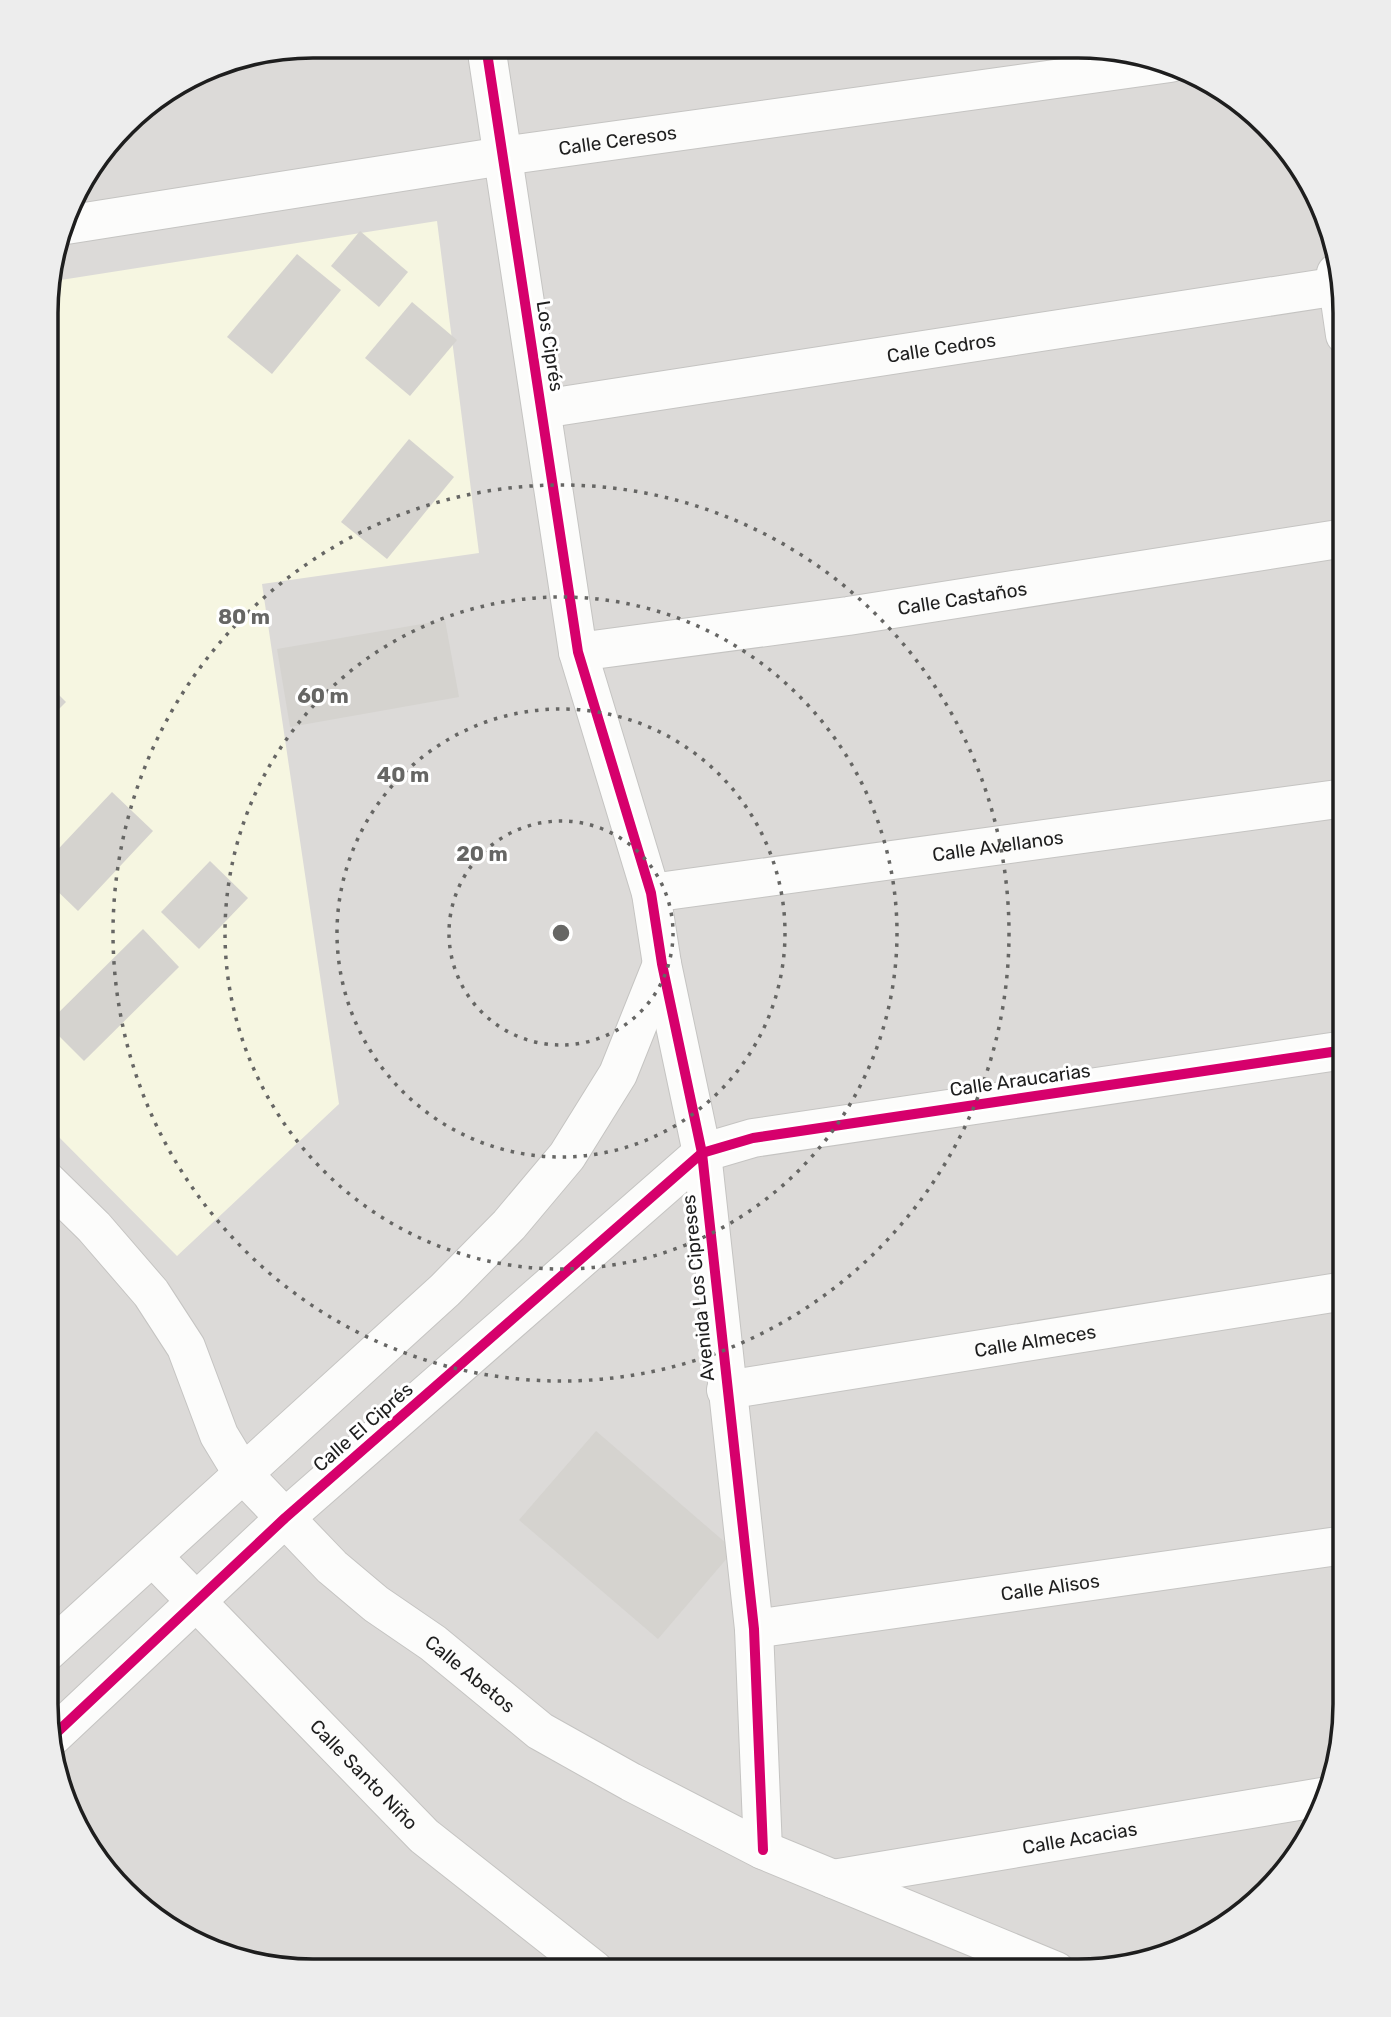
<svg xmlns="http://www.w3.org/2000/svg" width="1391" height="2017" font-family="Rubik,sans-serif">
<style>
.residential{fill:#dcdad8}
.education{fill:#f6f6e1}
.building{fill:#d5d3cf}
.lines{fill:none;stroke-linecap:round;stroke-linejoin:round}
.minor-casing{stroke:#c5c4c2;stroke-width:40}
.minor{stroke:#fcfcfb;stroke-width:38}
.cycleway-casing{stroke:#fff;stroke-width:15}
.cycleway{stroke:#d6006c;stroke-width:10}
.ring{fill:none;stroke:#666664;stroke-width:3.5;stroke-dasharray:3.5 7}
.labels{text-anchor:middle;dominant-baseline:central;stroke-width:6;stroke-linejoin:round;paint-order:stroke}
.street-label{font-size:19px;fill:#1e1e1e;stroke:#fff}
.rim{fill:none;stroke:#1e1e1e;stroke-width:3.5}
.centre{fill:#666664;stroke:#fff;stroke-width:3.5}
.ring-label{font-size:21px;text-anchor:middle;font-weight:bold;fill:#666664;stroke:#fff;stroke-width:6;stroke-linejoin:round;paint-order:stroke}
</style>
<rect width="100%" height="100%" fill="#edebe6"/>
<path class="residential" d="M313 46 1113 48 1180 66 1241 101 1318 195 1345 312V1722L1331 1790 1300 1853 1254 1905 1196 1944 1079 1971 278 1969 164 1926 112 1880 73 1822 46 1704 48 278 81 180 137 112 227 60Z"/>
<path class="education" d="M437 221 479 553 262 584 339 1104 177 1256 46 1124 48 282Z"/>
<g class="building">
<path d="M360 231 408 272 379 307 331 266Z"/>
<path d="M297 254 341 290 272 374 227 337Z"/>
<path d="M412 302 457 340 410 396 365 358Z"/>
<path d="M409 439 454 477 387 559 341 522Z"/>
<path d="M445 620 459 697 290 727 277 649Z"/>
<path d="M47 683 66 702 47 721Z"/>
<path d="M112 792 153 831 78 911 47 881V861Z"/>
<path d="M210 861 248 898 199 949 161 912Z"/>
<path d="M143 929 179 967 84 1061 47 1024Z"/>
<path d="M596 1431 734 1550 658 1639 519 1520Z"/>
</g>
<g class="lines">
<g class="minor-casing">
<g id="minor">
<path d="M486 46 578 652 651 893 662 964 702 1153 754 1629 763 1850"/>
<path id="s1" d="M66 225 503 156 1170 63"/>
<path d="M1336 273 1345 335"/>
<path id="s2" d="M542 409 1339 286"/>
<path id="s3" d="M578 652 848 616 1345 538"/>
<path id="s4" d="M651 893 1345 798"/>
<path id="s5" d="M46 1180 94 1227 151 1293 186 1347 219 1435 242 1473 332 1567 376 1604 433 1643 540 1731 631 1782 763 1850 1056 1971"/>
<path id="s6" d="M726 1390 1345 1291"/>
<path id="s7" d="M153 1557 424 1836 594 1970"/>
<path id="s8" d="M754 1629 1345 1545"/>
<path d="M46 1653 445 1290 509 1225 567 1156 618 1074 662 964"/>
<path d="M53 1736 285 1518 702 1153 753 1138 1345 1050"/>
<path id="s9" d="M833 1879 1328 1796"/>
</g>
</g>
<use href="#minor" class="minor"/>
<g class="cycleway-casing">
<g id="cycleway">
<path d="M486 46 578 652 651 893 662 964 702 1153 754 1629 763 1850"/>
<path d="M53 1736 285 1518 702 1153 753 1138 1345 1050"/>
</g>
</g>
<use href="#cycleway" class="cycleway"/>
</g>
<g class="ring">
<circle cx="561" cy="933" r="112"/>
<circle cx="561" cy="933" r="224"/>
<circle cx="561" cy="933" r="336"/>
<circle cx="561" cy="933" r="448"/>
</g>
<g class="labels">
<g class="street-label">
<text stroke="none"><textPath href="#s1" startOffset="558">Calle Ceresos</textPath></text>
<text transform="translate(550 346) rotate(81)">Los Ciprés</text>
<text stroke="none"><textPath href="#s2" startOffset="404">Calle Cedros</textPath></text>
<text stroke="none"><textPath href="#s3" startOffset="388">Calle Castaños</textPath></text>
<text stroke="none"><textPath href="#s4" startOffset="350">Calle Avellanos</textPath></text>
<text transform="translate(1020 1080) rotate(-8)">Calle Araucarias</text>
<text transform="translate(698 1288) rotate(-96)">Avenida Los Cipreses</text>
<text stroke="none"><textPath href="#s6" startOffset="313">Calle Almeces</textPath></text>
<text transform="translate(363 1427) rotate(-41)">Calle El Ciprés</text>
<text stroke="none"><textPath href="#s8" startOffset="299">Calle Alisos</textPath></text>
<text stroke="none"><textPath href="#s5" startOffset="662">Calle Abetos</textPath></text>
<text stroke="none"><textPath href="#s7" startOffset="303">Calle Santo Niño</textPath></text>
<text stroke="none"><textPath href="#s9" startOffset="250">Calle Acacias</textPath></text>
</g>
</g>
<path d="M0 0H1391V2017H0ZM313 58H1078A255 255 0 0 1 1333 313V1704A255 255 0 0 1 1078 1959H313A255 255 0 0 1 58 1704V313A255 255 0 0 1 313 58Z" fill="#ededed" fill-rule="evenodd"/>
<path class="rim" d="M313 58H1078A255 255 0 0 1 1333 313V1704A255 255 0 0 1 1078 1959H313A255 255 0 0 1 58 1704V313A255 255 0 0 1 313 58Z"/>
<circle cx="561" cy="933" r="10" class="centre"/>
<g class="ring-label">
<text x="244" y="624">80 m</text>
<text x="323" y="703">60 m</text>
<text x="403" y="782">40 m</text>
<text x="482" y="861">20 m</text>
</g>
</svg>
